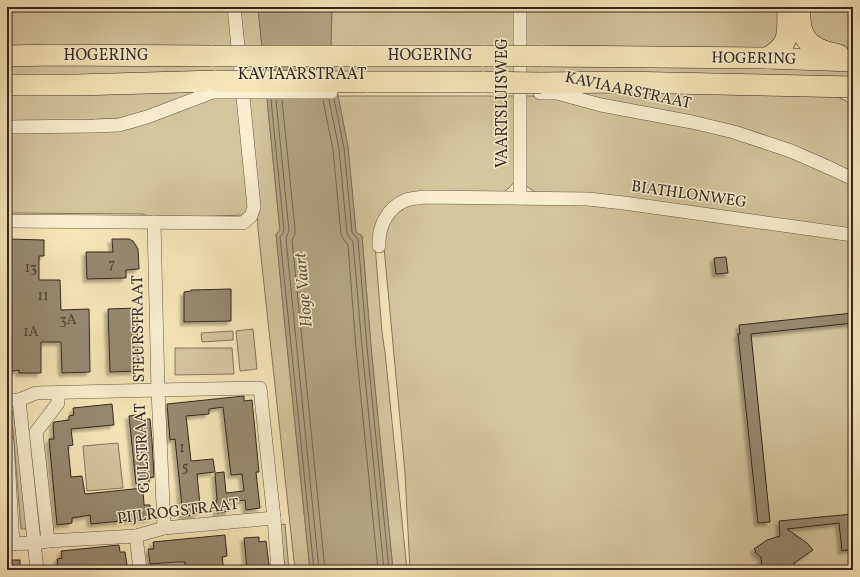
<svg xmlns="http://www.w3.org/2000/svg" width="860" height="577" font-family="Vollkorn,serif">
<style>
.green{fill:#d5c59d;stroke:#84765e}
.water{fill:#b4a484;stroke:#80725c}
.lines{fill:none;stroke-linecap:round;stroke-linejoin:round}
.shore{stroke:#746552;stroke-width:1}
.building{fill:#98896f;stroke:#332620;filter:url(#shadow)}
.minor-casing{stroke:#645646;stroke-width:14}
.trunk-casing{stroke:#332620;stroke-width:22}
.minor{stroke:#f9eed0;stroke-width:13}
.trunk{stroke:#f6e5b7;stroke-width:21}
.minor-bridge-casing{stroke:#645646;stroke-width:14;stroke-linecap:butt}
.trunk-bridge-casing{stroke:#332620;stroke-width:22;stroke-linecap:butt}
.minor-bridge{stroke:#f9eed0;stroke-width:13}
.trunk-bridge{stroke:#f6e5b7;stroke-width:21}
.labels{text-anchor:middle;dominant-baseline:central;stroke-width:3;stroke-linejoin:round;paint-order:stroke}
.number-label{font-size:14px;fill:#4c3f34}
.street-label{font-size:16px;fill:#332620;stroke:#f9eed0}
.water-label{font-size:17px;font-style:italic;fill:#605243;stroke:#f9eed0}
</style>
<defs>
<filter id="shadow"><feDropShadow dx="-3.5" dy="3.5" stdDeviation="1" flood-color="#0004"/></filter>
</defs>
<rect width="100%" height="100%" fill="#f6e5b7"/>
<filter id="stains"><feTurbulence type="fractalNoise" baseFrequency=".005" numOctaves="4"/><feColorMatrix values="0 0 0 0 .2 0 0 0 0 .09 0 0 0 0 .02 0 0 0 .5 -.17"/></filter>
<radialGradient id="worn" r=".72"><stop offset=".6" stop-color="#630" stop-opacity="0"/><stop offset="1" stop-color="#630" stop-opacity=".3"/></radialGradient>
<g class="green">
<path d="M7 7H231L235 49 7 52Z"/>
<path d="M237 7H258L280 231 276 234 287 346 310 570H295L258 229 257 208Z"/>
<path d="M332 7H516L517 48H332L331 42Z"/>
<path d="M525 7H783L781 36 765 49 525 48Z"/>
<path d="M804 7H853V48H842L817 41Z"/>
<path d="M334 61H517V75H335Z"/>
<path d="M526 61 853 66V79L525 75Z"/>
<path d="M237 62 238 76 7 78V64Z"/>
<path d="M216 88 128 118 69 121 7 122V90Z"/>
<path d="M679 88 836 96 846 101 853 106V174L848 171 573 93Z"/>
<path d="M214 95 240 96 250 211 243 215 163 218 149 216 142 214 7 213V130H113Z"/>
<path d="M338 96H516L514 182 509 188 502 193 398 200 375 245 382 332 385 352 407 570H393L371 347 362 236 356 232 348 147Z"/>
<path d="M525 96H555L668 120 780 149 853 183V230L535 192 526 186Z"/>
<path d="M587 202 853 238V570H410L405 473 383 237 390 219 399 209 412 203Z"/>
<path d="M253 329 257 369 240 371 236 331Z"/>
<path d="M233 331V340L202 342 201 333Z"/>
<path d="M175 348H232L234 374 175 375Z"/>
<path d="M7 410 14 413 27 529H21L13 429 9 424 7 423Z"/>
<path d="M118 443 123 488 87 491 83 446Z"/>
<path d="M285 524 289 570H285L280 525Z"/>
</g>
<path class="water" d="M258 7H332L331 42 338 96 348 147 356 232 362 236 371 347 393 570H310L287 346 276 234 280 230Z"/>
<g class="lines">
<g class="shore">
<path d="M334 99 344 148 352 232 354 235 358 239 367 347 389 570"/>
<path d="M271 100 284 230 283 233 280 237 314 570"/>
<path d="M276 100 289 230 286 239 319 570"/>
<path d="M282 100 295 229V234L292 240 325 570"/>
<path d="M323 100 333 150 341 234 344 240 348 245 356 348 378 570"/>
<path d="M329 100 339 149 347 233 349 237 353 242 362 347 384 570"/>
</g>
</g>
<g class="building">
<path d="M7 239 44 240V256H39V280H60L61 310 89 309 90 372 62 373 61 342H41V373H19V370L7 372Z"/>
<path d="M112 239H129L133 241 135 244 138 249 139 269 126 270V278L87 279 86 252H113Z"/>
<path d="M726 257 728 273 716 274 714 258Z"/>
<path d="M231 289V321L184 322V292L191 291V290Z"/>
<path d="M137 308 138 371 110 372 108 309Z"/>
<path d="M853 313V323L751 334 770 522 758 523 738 334H740L739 325Z"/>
<path d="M244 396V401L252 400 259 472H256L260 508 246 510 245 500 228 502 229 511 217 513 216 500H217L215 473 224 472 226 493 244 491 242 474 231 475 223 407 209 409V414L186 416 191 461 213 459 215 472 197 474 200 505H196L197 515 183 516 175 439 170 440 167 404Z"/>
<path d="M112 404 114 425 71 429 73 445 68 446 71 477 82 476 85 494 143 488 144 505H150L151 518 91 524 90 515 72 518V523L57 525 49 439H54L53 423 54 422 69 420V416L74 415 73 408Z"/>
<path d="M142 414 143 419H150L152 440 154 477 149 478V483L136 484 129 416Z"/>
<path d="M853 514V549L842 551 839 523 787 529 807 543 813 550 794 563 795 570H762L761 557 755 552 756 551 754 549 767 540 780 536 779 521Z"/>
<path d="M225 535 227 556 222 557 224 570H186L185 562H177L150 564 148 549H154L153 542Z"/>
<path d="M259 537V542L266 541 269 565 262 566V570H247L244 538Z"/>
<path d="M119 545 120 552H125L127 565 78 570H58L57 559 62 558 61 551Z"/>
<rect x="7" y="560" width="13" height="10"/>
</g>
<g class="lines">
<g class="minor-casing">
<g id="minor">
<path d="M540 93H557L601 105 692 122 734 132 791 151 832 169 853 179"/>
<path d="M7 127 94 126 119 125 147 117 213 92"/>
<path d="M520 198V7"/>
<path d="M7 221 243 223 251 216 254 207 234 7"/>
<path d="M379 246C378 227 387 208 406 200 412 198 418 198 425 197L588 199 624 203 853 235"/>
<path d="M7 400H19L36 393 158 390 154 222"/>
<path d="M19 400 37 570"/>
<path d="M7 441 13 544"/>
<path d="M164 528 158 390 260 388 274 518"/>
<path d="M136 536 140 570"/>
<path d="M48 541 36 432 58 403V393"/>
<path d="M7 544 34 543 48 541 136 536 164 528 274 518 278 570"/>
</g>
</g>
<g class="trunk-casing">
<g id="trunk">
<path d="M800 7C799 24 801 40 817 48 824 52 832 53 839 55"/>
<path d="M7 56 50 55 213 56"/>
<path d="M359 56H484"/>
<path d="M542 56 767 58 853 61"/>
<path d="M767 58C792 44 787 32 788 7"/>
<path d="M366 82H484"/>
<path d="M541 83 621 82 853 87"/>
<path d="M7 85H77L216 81"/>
</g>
</g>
<use href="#minor" class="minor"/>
<use href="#trunk" class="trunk"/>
<g class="minor-bridge-casing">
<path id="minor-bridge" d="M213 92H331"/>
</g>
<g class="trunk-bridge-casing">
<g id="trunk-bridge">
<path d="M213 56H359"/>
<path d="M484 56H542"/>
<path d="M216 81 366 82"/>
<path d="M484 82 541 83"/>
</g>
</g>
<use href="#minor-bridge" class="minor-bridge"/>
<use href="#trunk-bridge" class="trunk-bridge"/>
</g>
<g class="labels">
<g class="number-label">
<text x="112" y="264">7</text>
<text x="31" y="268">13</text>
<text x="43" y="296">11</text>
<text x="68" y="320">3A</text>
<text x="31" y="332">1A</text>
<text x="182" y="448">1</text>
<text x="185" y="467">5</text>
</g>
<g class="street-label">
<text x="106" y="56">HOGERING</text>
<text x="430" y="56">HOGERING</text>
<text transform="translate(754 59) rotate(1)">HOGERING</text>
<text x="302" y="75">KAVIAARSTRAAT</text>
<text transform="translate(628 91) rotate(12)">KAVIAARSTRAAT</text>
<text transform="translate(503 103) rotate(-90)">VAARTSLUISWEG</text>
<text transform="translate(689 195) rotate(8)">BIATHLONWEG</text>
<text transform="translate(139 329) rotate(-91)">STEURSTRAAT</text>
<text transform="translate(143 448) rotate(-93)">GULSTRAAT</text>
<text transform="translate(178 512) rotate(-7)">PIJLROGSTRAAT</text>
</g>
<g class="water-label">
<text transform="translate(304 290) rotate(-95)">Hoge Vaart</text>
</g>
</g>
<rect width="860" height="577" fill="none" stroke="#f6e5b7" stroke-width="24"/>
<rect x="8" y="8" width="844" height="561" fill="none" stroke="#332620" stroke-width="2"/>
<rect x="12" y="12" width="836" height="553" fill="none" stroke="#332620"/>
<rect width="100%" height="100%" filter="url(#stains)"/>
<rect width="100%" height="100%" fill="url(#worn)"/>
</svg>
